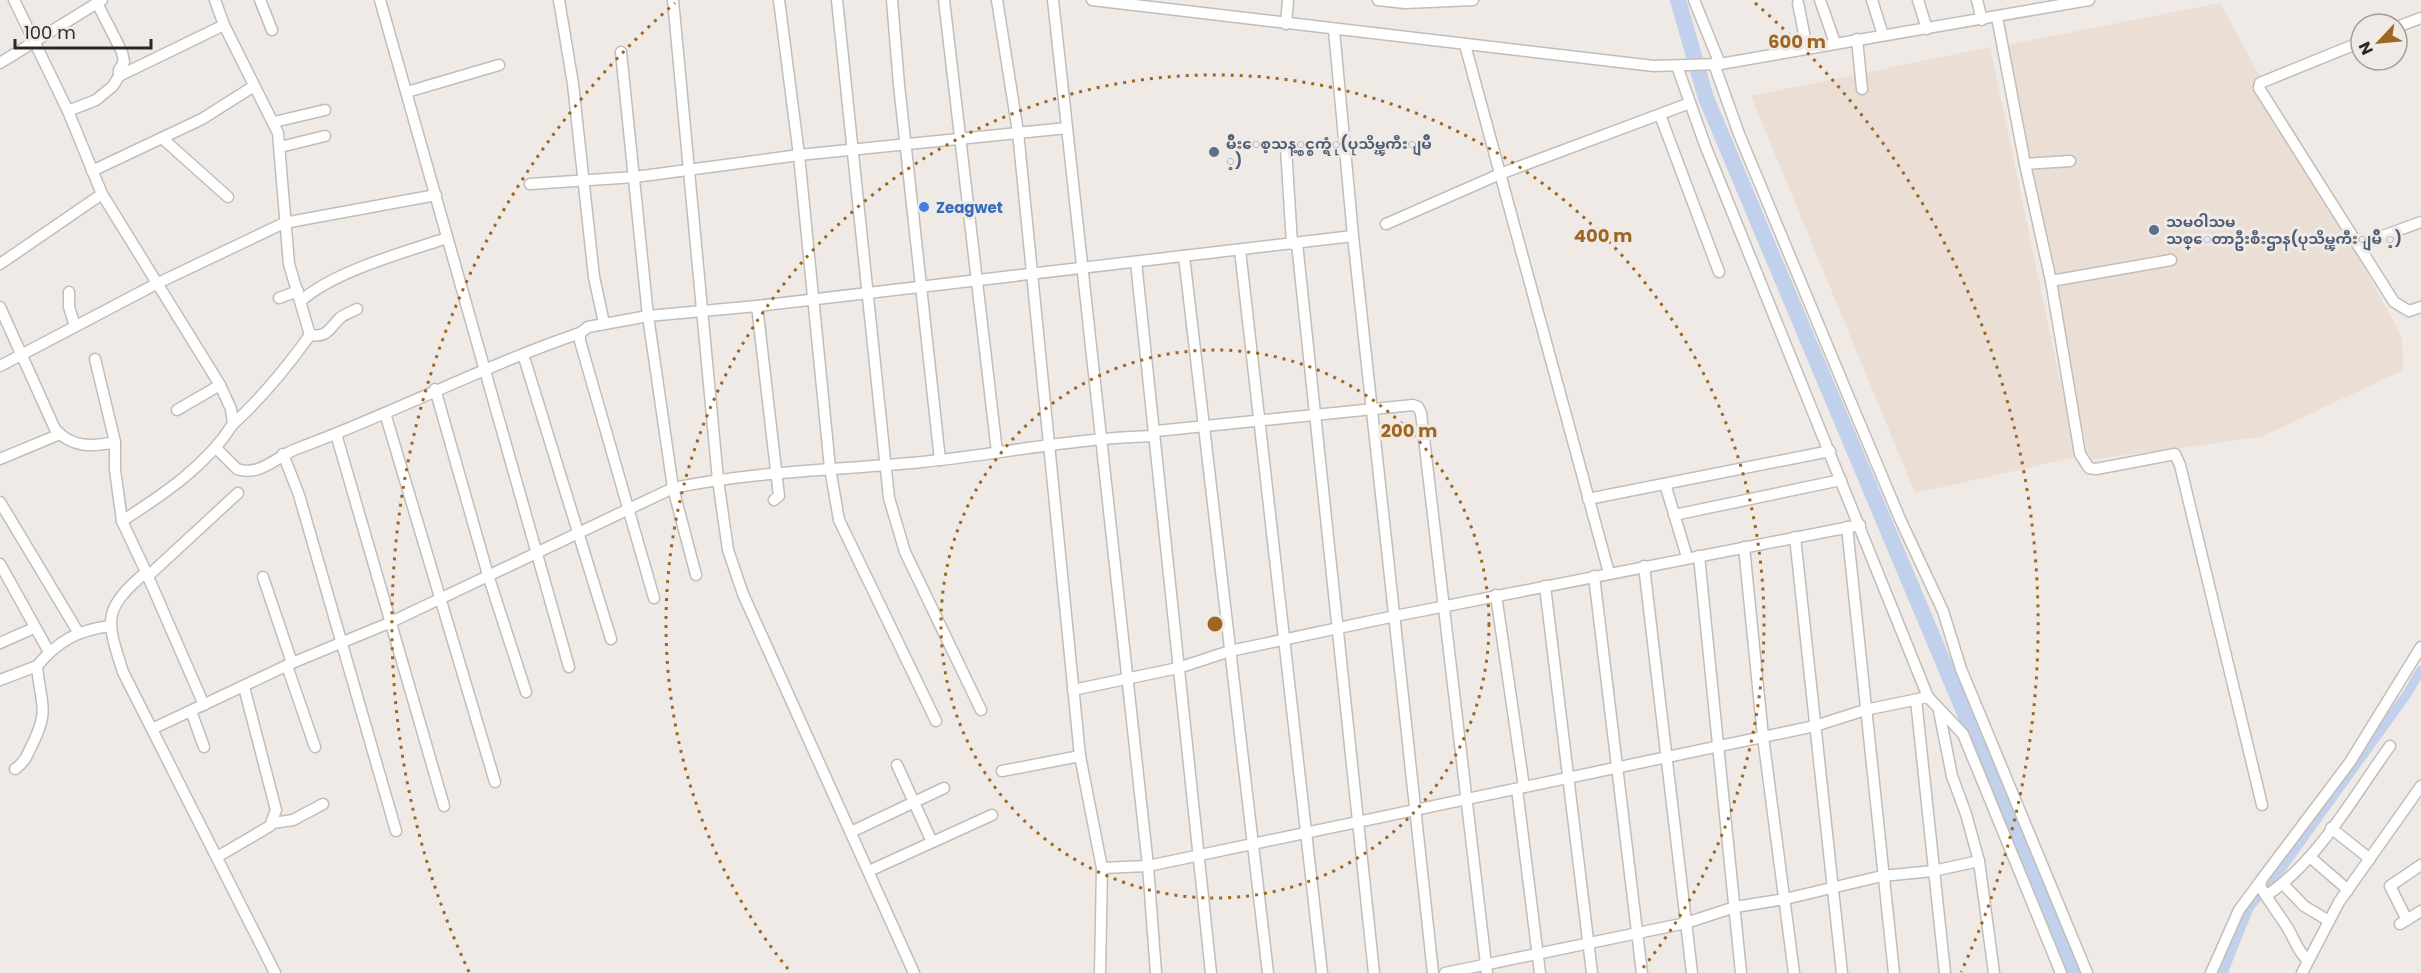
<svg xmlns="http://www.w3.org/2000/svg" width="2421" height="973" font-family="Poppins,'Noto Sans Myanmar',sans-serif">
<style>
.built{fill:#eaded5}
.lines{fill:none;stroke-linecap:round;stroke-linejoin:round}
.canal{stroke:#c1d1ec;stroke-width:9}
.river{stroke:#c1d1ec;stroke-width:16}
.minor-casing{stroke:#c2bdb8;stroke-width:13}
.minor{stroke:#fff;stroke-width:10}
.ring{fill:none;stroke:#9e6622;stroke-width:3;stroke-dasharray:3 6}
.service-dot{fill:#5c6f8a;stroke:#f0eae6;stroke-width:2}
.shop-dot{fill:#3f7fe0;stroke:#f0eae6;stroke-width:2}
.labels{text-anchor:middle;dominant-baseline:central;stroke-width:6;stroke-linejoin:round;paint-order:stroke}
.service-label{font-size:15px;font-weight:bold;fill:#4e5e75;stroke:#f0eae6;text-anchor:start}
.shop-label{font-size:15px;font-weight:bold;fill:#366cbe;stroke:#f0eae6;text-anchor:start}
.centre{fill:#9e6622;stroke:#f0eae6;stroke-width:3}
.ring-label{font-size:18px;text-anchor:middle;font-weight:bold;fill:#9e6622;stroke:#f0eae6;stroke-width:6;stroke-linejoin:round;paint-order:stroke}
</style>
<rect width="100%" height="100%" fill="#f0eae6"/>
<g class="built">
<path d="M2220 3 2402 337 2403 370 2261 437 2089 460 2006 45Z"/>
<path d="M1990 47 2076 457 1915 493 1751 96Z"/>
</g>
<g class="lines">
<path class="canal" d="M2223 973 2249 908 2282 868 2407 694 2421 670"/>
<path class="river" d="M1678 0 1706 98 2074 973"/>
<g class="minor-casing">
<g id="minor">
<path d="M14 0 68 111 102 194 220 385 231 409 233 424C206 466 164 494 122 521L146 572C102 610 106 619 123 672L275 973"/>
<path d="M215 0 224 25 278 133 289 264 310 335C287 367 263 397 233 424"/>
<path d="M260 0 272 30"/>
<path d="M380 0 569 667"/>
<path d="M559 0 573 84 594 277 604 323"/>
<path d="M673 0 718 480 728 550 743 594 914 973"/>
<path d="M779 0 799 155 830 468 839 520 936 721"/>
<path d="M837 0 889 498 905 552 981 710"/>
<path d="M892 0 899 85 940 460"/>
<path d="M944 0 997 452"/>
<path d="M997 0 1018 132 1080 756 1102 868 1100 973"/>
<path d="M1053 0 1148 866 1156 973"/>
<path d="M1092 0 1654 66 1720 64 2089 0"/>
<path d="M1378 0 1405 3 1473 0"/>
<path d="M1694 0 1720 64"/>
<path d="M1820 0 1835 43"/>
<path d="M1872 0 1883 35"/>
<path d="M1918 0 1927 29"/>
<path d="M1977 0 1982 20"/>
<path d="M1798 3 1807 48"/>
<path d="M1997 17 2025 164 2051 281 2080 454 2089 468 2096 469 2175 454 2180 465 2262 805"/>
<path d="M1286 24 1288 0"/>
<path d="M2397 27 2421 18"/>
<path d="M1334 30 1353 236 1433 973"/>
<path d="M1857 39 1862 89"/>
<path d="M2361 42 2260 83 2259 88 2394 302 2409 311 2421 307"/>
<path d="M1465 45 1609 573"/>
<path d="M621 52 648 316 673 488 696 575"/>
<path d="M0 63 102 0"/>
<path d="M1714 64 1739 134 1852 405 1900 519 1943 611 1961 669 2087 973"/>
<path d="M1677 66 1705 145 1928 697 1963 734 2061 973"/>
<path d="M119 76 224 25"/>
<path d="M407 92 499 65"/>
<path d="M68 111 96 100 113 86 119 76V70L124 62 122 52 97 3"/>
<path d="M1660 115 1719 272"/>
<path d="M274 122 325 110"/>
<path d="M162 138 228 197"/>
<path d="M280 147 325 136"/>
<path d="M1286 148 1292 244"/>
<path d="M2025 164 2070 161"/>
<path d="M92 171 202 119 254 86"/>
<path d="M530 184 635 177 799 155 1067 128"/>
<path d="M1386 224 1500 174 1690 103"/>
<path d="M1297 243 1374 973"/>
<path d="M2358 245 2421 222"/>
<path d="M1240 250 1322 973"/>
<path d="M1184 256 1268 973"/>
<path d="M1136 262 1211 973"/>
<path d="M0 264 102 194"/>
<path d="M2051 281 2171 260"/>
<path d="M69 292V307L75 326"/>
<path d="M279 298 298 291"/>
<path d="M302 300C335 271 405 252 447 238"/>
<path d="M757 306 779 496 774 500"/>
<path d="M0 307 55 429C72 448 92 447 115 442V470L122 521"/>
<path d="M310 335C327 338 329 329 339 319 343 314 352 312 357 309"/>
<path d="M523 354 611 639"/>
<path d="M95 359 115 442"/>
<path d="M0 366 156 284 284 223 436 195"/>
<path d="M435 389 488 575 526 692"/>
<path d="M177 410 220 385"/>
<path d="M385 413 495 782"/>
<path d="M336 434 444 806"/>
<path d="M216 448 237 469C259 477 276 457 296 449 392 414 483 366 580 333"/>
<path d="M283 454 299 495 396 831"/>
<path d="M0 459 60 434"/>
<path d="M1665 484 1687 557"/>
<path d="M1588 499 1830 451"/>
<path d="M0 502 78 632"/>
<path d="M1674 515 1841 480"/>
<path d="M1847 527 1894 973"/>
<path d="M1795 537 1842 973"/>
<path d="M1744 547 1763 737 1794 973"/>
<path d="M1699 556 1741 973"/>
<path d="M0 564 49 652"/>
<path d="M1644 566 1692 973"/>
<path d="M146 572 204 705"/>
<path d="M1594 576 1642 973"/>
<path d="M147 577 238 493"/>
<path d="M263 577 292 663"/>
<path d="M1545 586 1592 973"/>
<path d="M1496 595 1524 787"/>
<path d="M654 598 580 341V333L588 327 648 316 757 306 1353 236"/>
<path d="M0 643 34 628"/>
<path d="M287 666 315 747"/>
<path d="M0 680 37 666"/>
<path d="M1073 690 1178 668 1230 651 1395 616 1860 525"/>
<path d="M1916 700 1945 973"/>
<path d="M191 711 204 747"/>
<path d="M1939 711 1952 776 1966 814 1979 861 1994 973"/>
<path d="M152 729 292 663 389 623 673 488C755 471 839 470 922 462 999 454 1075 438 1153 436L1156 431 1413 405 1418 407 1421 413 1487 973"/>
<path d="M897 765 932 842"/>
<path d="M15 769C24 763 27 756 31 747 51 708 40 704 37 666 58 641 78 630 110 626"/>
<path d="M1002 771 1080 756"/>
<path d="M1517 789 1540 973"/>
<path d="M273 823 293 820 323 804"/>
<path d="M2331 828 2370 859"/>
<path d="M851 832 944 788"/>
<path d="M217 857 270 826 276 810 244 687"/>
<path d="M2310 857 2348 890"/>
<path d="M1102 868 1148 866 1815 726 1865 710 1928 697"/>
<path d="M869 871 992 815"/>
<path d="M2284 885 2304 906 2329 921"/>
<path d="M2266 896C2319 860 2353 797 2390 746"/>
<path d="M2407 920 2390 886 2421 865"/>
<path d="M2400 924 2421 911"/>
<path d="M2307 960C2297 950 2294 938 2287 927 2278 913 2268 900 2260 886L2262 879 2350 762 2421 647"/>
<path d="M1445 973 1686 923 1735 907 1785 899 1882 876 1933 871 1979 861"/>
<path d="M2211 973 2239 910 2262 879"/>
<path d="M2302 973 2339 902 2421 786"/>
</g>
</g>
<use href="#minor" class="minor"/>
</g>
<g class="ring">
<circle cx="1215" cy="624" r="274"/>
<path d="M788 969A549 549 0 1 1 1642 969"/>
<path d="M469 972A823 823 0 0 1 675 3M1755 3A823 823 0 0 1 1961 972"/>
</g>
<g class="service-dot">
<circle cx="1214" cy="152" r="6"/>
<circle cx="2154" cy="230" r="6"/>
</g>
<circle class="shop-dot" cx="924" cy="207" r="6"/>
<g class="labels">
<g class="service-label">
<text x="1226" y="143">မ်ိဳးေစ့သန့္စင္စက္ရံု(ပုသိမ္ၾကီးျမိဳ<tspan x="1226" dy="17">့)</tspan></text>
<text x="2166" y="221">သမဝါသမ<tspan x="2166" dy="17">သစ္ေတာဦးစီးဌာန(ပုသိမ္ၾကီးျမိဳ ့)</tspan></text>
</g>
<g class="shop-label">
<text x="936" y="207">Zeagwet</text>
</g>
</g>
<circle cx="1215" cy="624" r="9" class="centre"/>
<g class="ring-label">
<text x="1797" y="48">600 m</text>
<text x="1603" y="242">400 m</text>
<text x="1409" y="437">200 m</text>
</g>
<g transform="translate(2379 42) rotate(244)"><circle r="28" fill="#f0eae6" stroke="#a19c9a" stroke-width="1.5"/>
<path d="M0-4.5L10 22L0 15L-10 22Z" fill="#9e6622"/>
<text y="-9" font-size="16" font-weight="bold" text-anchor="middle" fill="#2a2827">N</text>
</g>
<path d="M15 39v9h136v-9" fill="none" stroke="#2a2827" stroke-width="3"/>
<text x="24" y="39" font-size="18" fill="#2a2827" stroke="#f0eae6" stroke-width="4.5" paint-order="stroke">100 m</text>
</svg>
